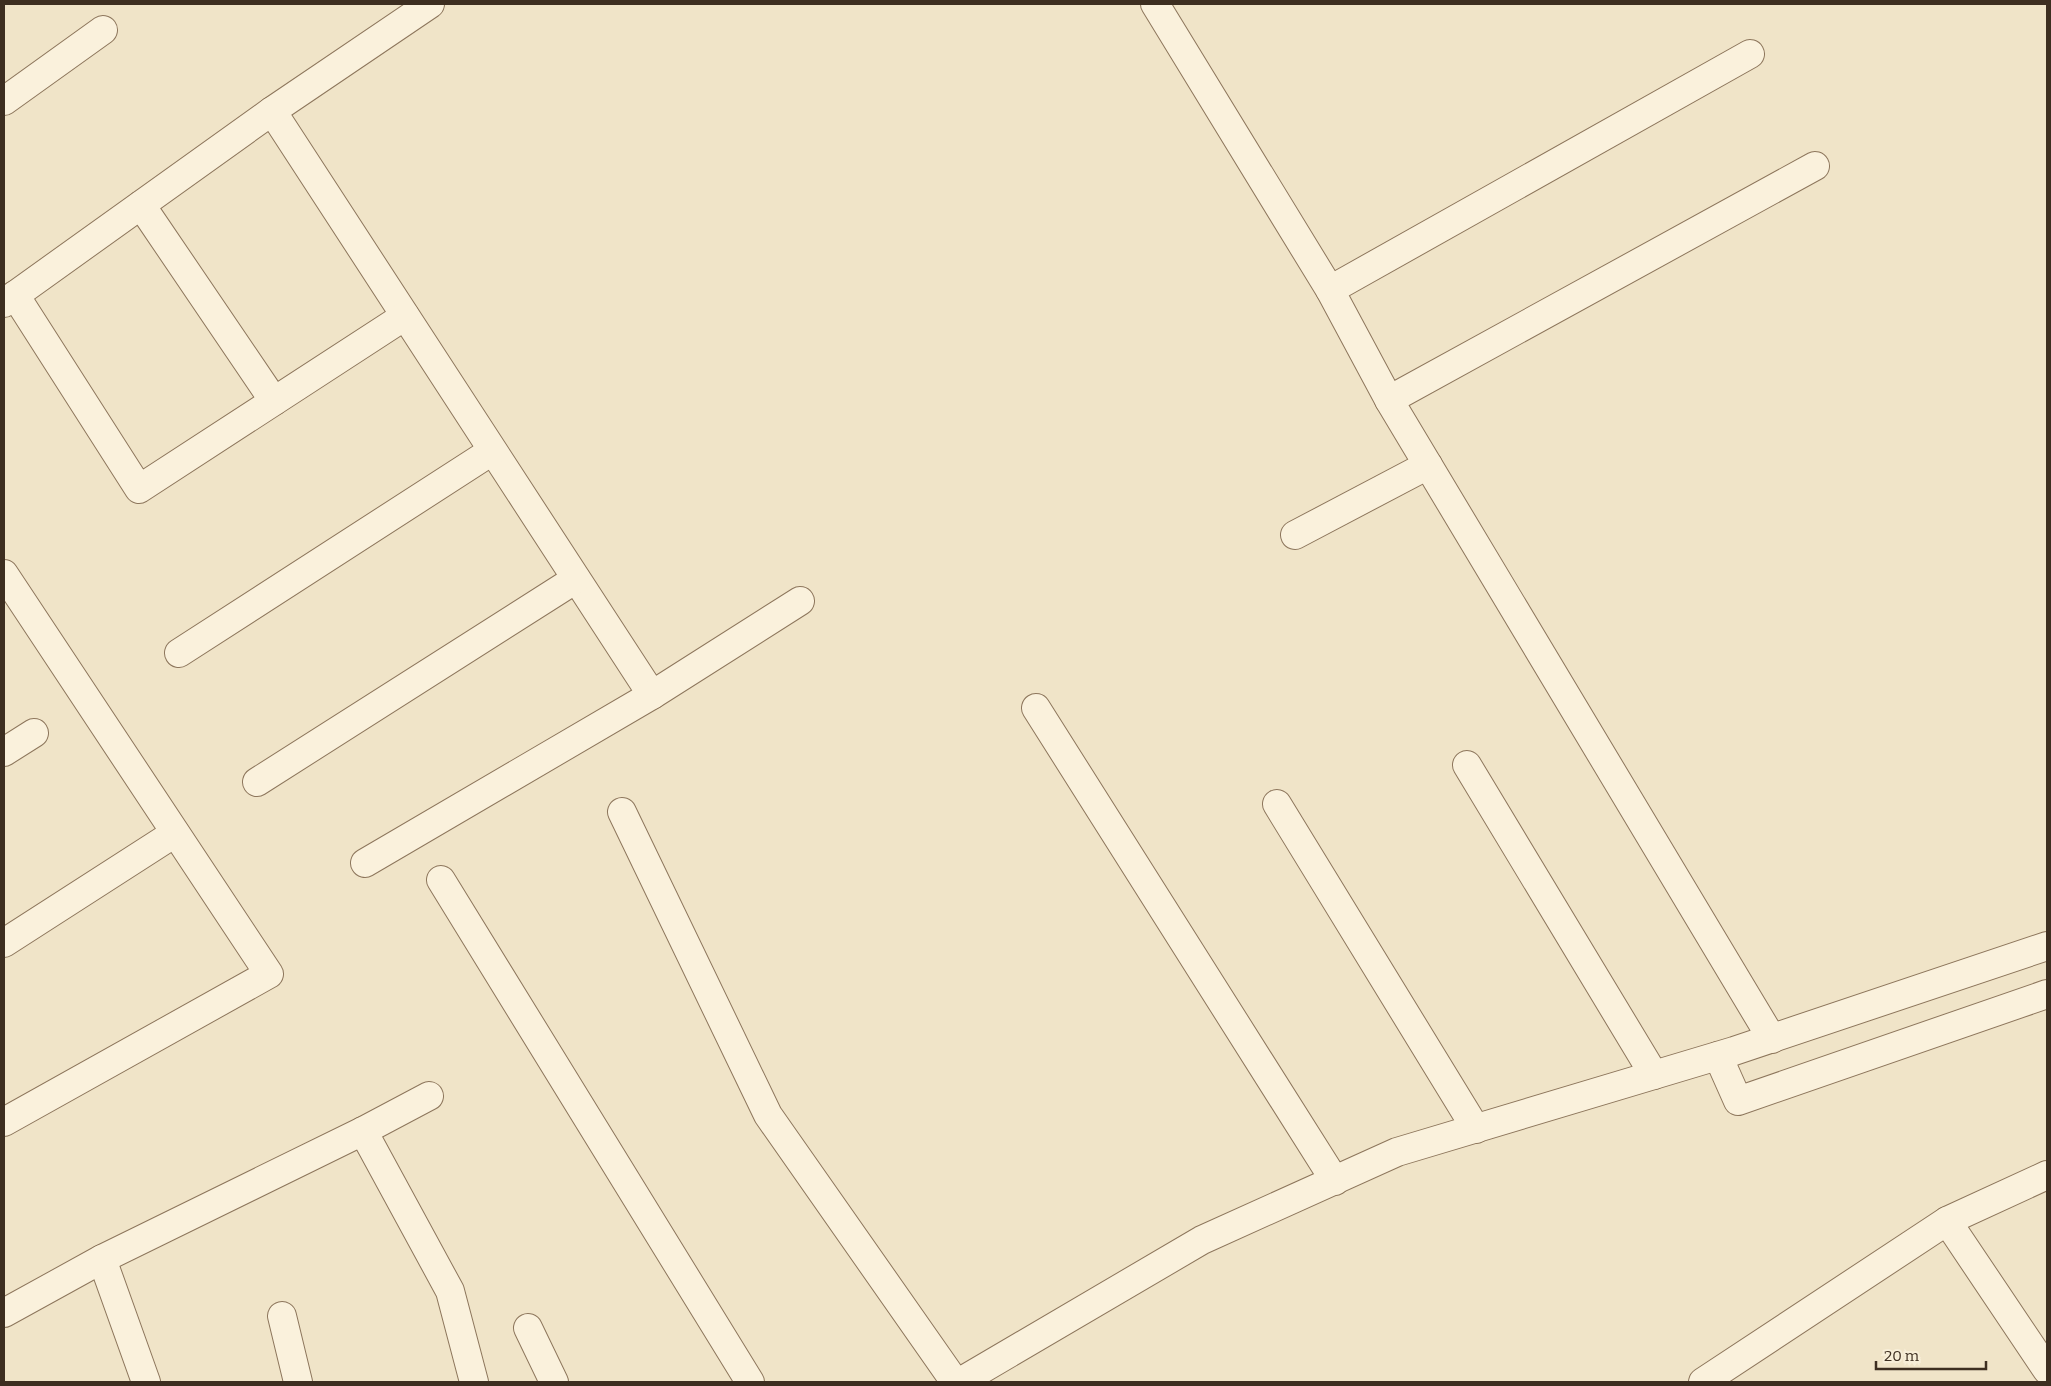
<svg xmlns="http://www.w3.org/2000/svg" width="2051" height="1386" font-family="Bitter,serif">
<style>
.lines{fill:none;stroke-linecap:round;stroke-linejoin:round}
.minor-casing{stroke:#8d765c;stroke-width:30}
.minor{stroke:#faf1dc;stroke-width:28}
</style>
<rect width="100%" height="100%" fill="#f0e4c8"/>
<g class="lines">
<g class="minor-casing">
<g id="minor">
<path d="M1155 4 1330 290 1389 400 1772 1039"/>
<path d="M4 101 103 30"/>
<path d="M272 111 652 695"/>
<path d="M141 205 274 401"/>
<path d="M1330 290 1750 54"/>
<path d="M15 295 139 489 405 316"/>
<path d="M4 303 272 111 430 4"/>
<path d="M1389 400 1815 166"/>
<path d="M1295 535 1428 465"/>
<path d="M4 574 269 974 4 1122"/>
<path d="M179 653 492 451"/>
<path d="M1036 708 1335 1181"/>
<path d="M4 752 34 733"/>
<path d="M1467 765 1654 1075"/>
<path d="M257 782 576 579"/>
<path d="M1277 804 1476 1129"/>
<path d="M622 812 768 1115 955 1382"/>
<path d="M365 863 652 695 800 601"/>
<path d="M441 880 750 1382"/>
<path d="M4 943 175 833"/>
<path d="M1718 1056 1738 1101 2047 994"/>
<path d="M363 1131 450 1291 474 1382"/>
<path d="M1947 1221 2047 1370"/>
<path d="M102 1259 146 1382"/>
<path d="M4 1313 102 1259 363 1131 429 1096"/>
<path d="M282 1316 298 1382"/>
<path d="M528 1328 554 1382"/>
<path d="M960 1382 1202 1240 1397 1152 1734 1051 2047 946"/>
<path d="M1703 1382 1947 1221 2047 1175"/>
</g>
</g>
<use href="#minor" class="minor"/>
</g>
<rect width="2051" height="1386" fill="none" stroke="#3d2e20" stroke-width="10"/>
<path d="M1876 1361v8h110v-8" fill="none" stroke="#3d2e20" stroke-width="2.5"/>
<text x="1884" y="1361" font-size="15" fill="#3d2e20" stroke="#f7eed8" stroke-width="4" paint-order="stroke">20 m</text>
</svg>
